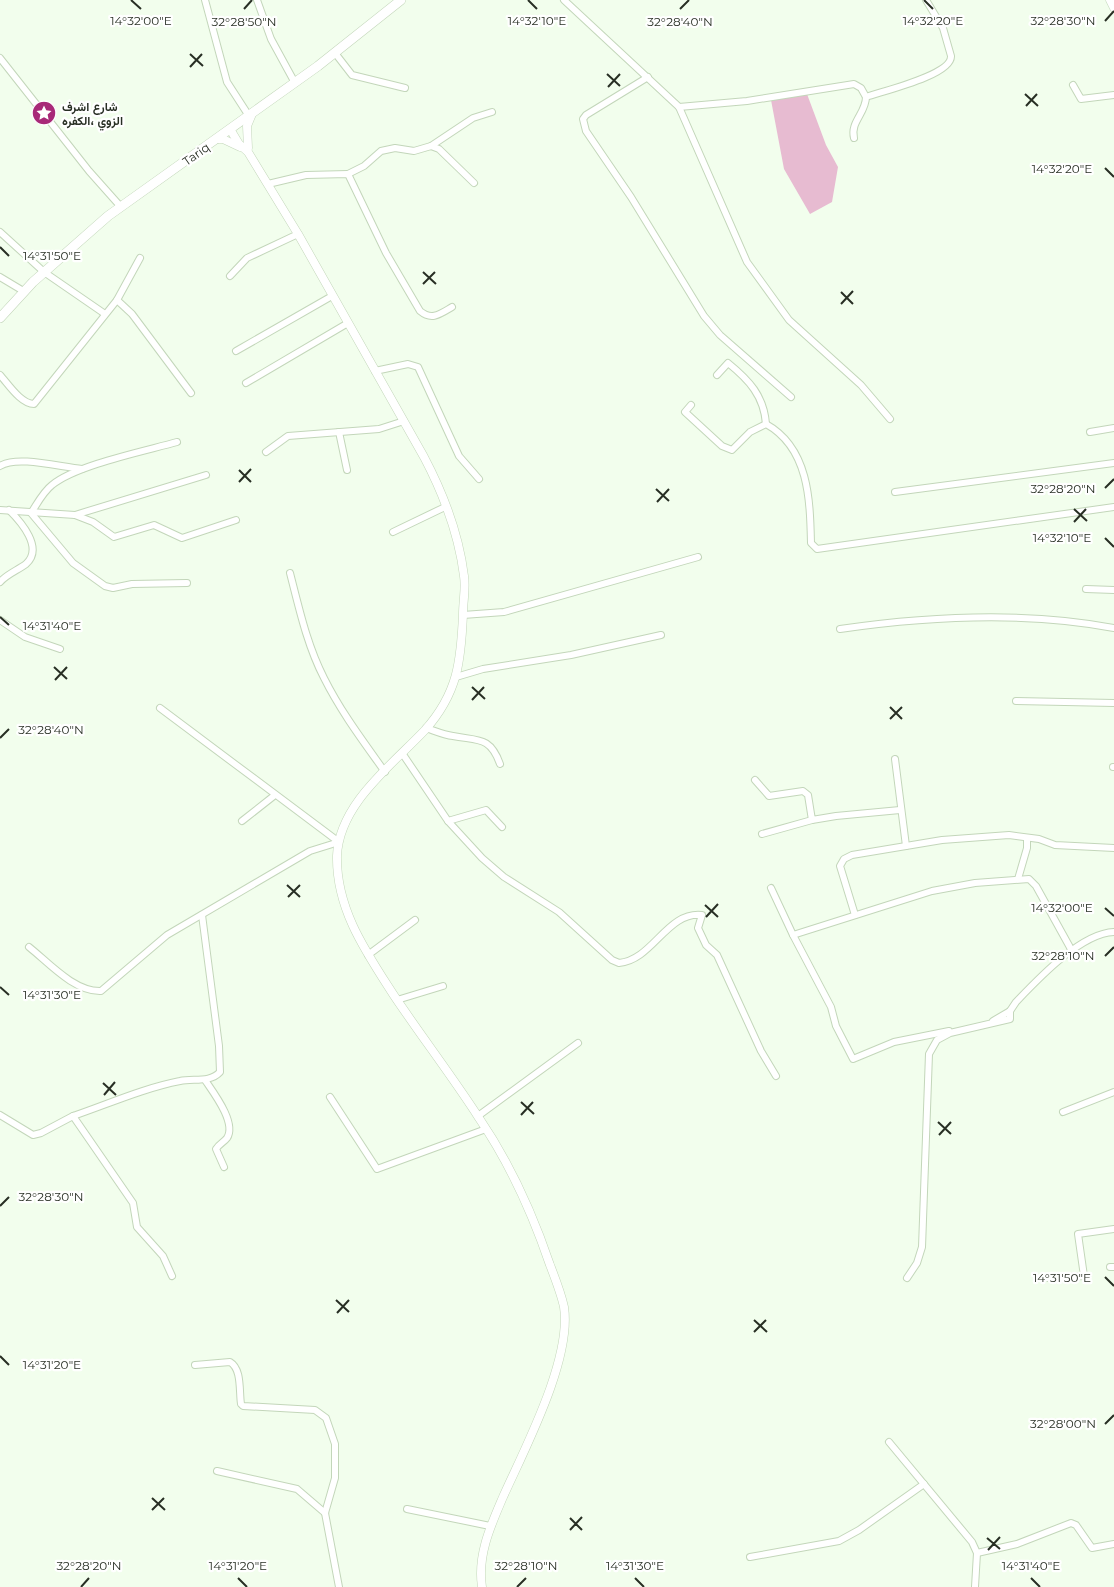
<svg xmlns="http://www.w3.org/2000/svg" width="1114" height="1587" font-family="Montserrat,Vazirmatn,sans-serif">
<style>
.green{fill:#e7bbd1}
.lines{fill:none;stroke-linecap:round;stroke-linejoin:round}
.minor-casing{stroke:#c3d6ba;stroke-width:8}
.tertiary-casing{stroke:#c3d6ba;stroke-width:9}
.secondary-casing{stroke:#c3d6ba;stroke-width:10}
.minor{stroke:#fff;stroke-width:6}
.tertiary{stroke:#fff;stroke-width:8}
.secondary{stroke:#fff;stroke-width:9}
.ticks{fill:none;stroke:#282f24;stroke-width:2}
.labels{text-anchor:middle;dominant-baseline:central;stroke-width:4.5;stroke-linejoin:round;paint-order:stroke}
.poi-label{font-size:12px;font-weight:bold;fill:#282f24;stroke:#fff;text-anchor:start}
.street-label{font-size:12px;fill:#282f24;stroke:#fff}
.ticks-label{font-size:12px;text-anchor:middle;fill:#282f24;stroke:#fff;stroke-width:4.5;stroke-linejoin:round;paint-order:stroke}
</style>
<rect width="100%" height="100%" fill="#f2feed"/>
<path class="green" d="M807 94 826 145 838 167 832 202 810 214 784 169 771 100Z"/>
<g class="lines">
<g class="minor-casing">
<g id="minor">
<path d="M205 0 227 82 249 116"/>
<path d="M257 0 271 39 295 83"/>
<path d="M564 0 679 107 747 262 789 320 861 385 890 419"/>
<path d="M335 53 352 75 405 88"/>
<path d="M0 58 89 171 121 207"/>
<path d="M648 77 586 115 583 119 586 131 631 197 704 316 720 335 791 397"/>
<path d="M1073 85 1081 99 1114 95"/>
<path d="M679 107 747 101 854 84 861 88 866 97C883 91 952 75 951 56L943 28 926 0"/>
<path d="M854 138C850 122 866 113 866 97"/>
<path d="M431 146 473 118 492 112"/>
<path d="M348 174 364 166 381 151 395 148 414 151 431 146 439 149 474 183"/>
<path d="M268 184 306 175 348 174 386 253 420 311C432 321 440 314 452 307"/>
<path d="M0 232 44 272 105 314"/>
<path d="M230 276 247 258 298 234"/>
<path d="M0 277 25 292"/>
<path d="M117 300 132 314 191 393"/>
<path d="M236 351 332 296"/>
<path d="M375 371 408 364 418 367 459 456 479 479"/>
<path d="M0 375C9 385 21 404 34 404L117 300 140 258"/>
<path d="M717 375 728 363C749 380 764 396 766 424"/>
<path d="M246 383 348 323"/>
<path d="M691 405 685 412 722 446 732 450 750 432 766 424C809 448 810 500 811 543L817 549 1114 507"/>
<path d="M339 432 347 470"/>
<path d="M1090 432 1114 428"/>
<path d="M177 442C145 451 76 465 52 485 43 492 37 504 31 513L73 563 105 586 113 588 132 584 187 583"/>
<path d="M266 452 288 436 379 429 404 421"/>
<path d="M0 466C17 455 60 467 82 469"/>
<path d="M895 492 1114 463"/>
<path d="M0 510 75 515 93 522 114 537 154 525 182 538 236 520"/>
<path d="M75 515 206 475"/>
<path d="M393 532 445 507"/>
<path d="M290 573C299 608 307 645 324 678 341 712 363 741 385 772"/>
<path d="M0 582C7 574 18 570 26 564 44 548 21 522 9 510"/>
<path d="M1086 589 1114 590"/>
<path d="M463 615 504 612 698 557"/>
<path d="M0 620 25 637 60 649"/>
<path d="M840 629C930 616 1025 611 1114 628"/>
<path d="M456 677 483 669 571 655 661 635"/>
<path d="M1016 701 1114 703"/>
<path d="M160 708 339 842"/>
<path d="M426 728C435 731 444 735 453 736 478 741 490 736 500 764"/>
<path d="M402 753 448 821 482 858 504 877 559 912 612 960 619 963C653 960 667 911 702 915L698 928 706 945 717 955 761 1051 776 1076"/>
<path d="M895 759 906 846"/>
<path d="M1113 767H1114"/>
<path d="M755 780 769 796 803 791 808 795 812 820 836 816 900 810"/>
<path d="M242 821 275 795"/>
<path d="M448 821 486 810 502 827"/>
<path d="M762 834 812 820"/>
<path d="M1018 879 1027 848V838"/>
<path d="M771 888 793 935 932 891 975 883 1029 879 1036 886 1072 951"/>
<path d="M855 915 840 866 844 859 852 855 942 840 1009 835 1039 839 1055 845 1114 848"/>
<path d="M793 935 831 1007 836 1026 853 1059 894 1042 949 1031"/>
<path d="M29 947C48 962 74 992 101 991L167 935 310 851 339 842"/>
<path d="M368 955 415 920"/>
<path d="M397 1000 443 986"/>
<path d="M993 1021 1010 1011"/>
<path d="M205 1080C213 1092 237 1123 227 1138 224 1142 219 1144 216 1149L224 1167"/>
<path d="M330 1097 377 1169 486 1129"/>
<path d="M1063 1112 1114 1092"/>
<path d="M0 1115 33 1135 41 1133 73 1116"/>
<path d="M478 1116 578 1043"/>
<path d="M1110 1267H1114"/>
<path d="M172 1276 163 1256 137 1227 133 1203 73 1116C108 1104 144 1088 180 1081 193 1078 210 1083 220 1072L219 1046 202 915"/>
<path d="M907 1278 917 1263 922 1247 929 1054 937 1040 950 1033 1010 1019V1011L1016 1002C1038 979 1081 933 1114 932"/>
<path d="M1048 1278 1084 1276 1078 1234 1114 1229"/>
<path d="M195 1365 230 1362C242 1369 239 1391 241 1404L243 1406 315 1410 326 1418 335 1444V1478L325 1513 339 1587"/>
<path d="M889 1442 972 1542 977 1553 975 1587"/>
<path d="M217 1471 297 1489 325 1513"/>
<path d="M407 1509 490 1526"/>
<path d="M977 1553 1017 1544 1071 1523 1076 1525 1092 1548 1114 1544"/>
<path d="M750 1557 839 1541 859 1530 924 1484"/>
</g>
</g>
<g class="tertiary-casing">
<g id="tertiary">
<path d="M1110 0 1114 8"/>
<path d="M230 129 239 144 248 152 298 234 424 457C443 493 459 536 464 576 466 588 463 601 463 614 461 661 458 693 425 730 392 765 339 804 337 856 336 909 366 952 393 994 421 1036 452 1076 479 1118 509 1162 533 1215 550 1265 555 1278 561 1293 564 1307 572 1359 525 1448 503 1497 491 1525 477 1555 482 1587"/>
<path d="M217 139H223L240 147"/>
<path d="M248 148 247 126 252 114"/>
</g>
</g>
<g class="secondary-casing">
<path id="secondary" d="M0 318 33 282 108 216 318 66 401 0"/>
</g>
<use href="#minor" class="minor"/>
<use href="#tertiary" class="tertiary"/>
<use href="#secondary" class="secondary"/>
</g>
<path class="ticks" d="M131 0 141 9M528 0 537 9M924 0 933 9M244 9 252 0M680 9 689 0M1105 21 1114 11M190 54 203 66M190 67 202 54M607 74 620 86M608 87 620 74M1025 94 1038 106M1026 106 1037 94M1105 168 1114 177M0 247 9 256M423 272 436 284M423 284 435 272M841 292 853 304M841 304 853 291M239 470 251 482M239 482 251 469M1105 488 1114 479M656 489 669 501M657 502 669 489M1074 509 1087 521M1074 522 1086 509M1105 538 1114 547M0 617 9 625M54 667 67 679M55 680 67 667M472 687 485 699M472 700 484 687M890 707 902 719M890 719 902 707M0 738 9 729M287 885 300 897M288 897 300 885M705 905 718 917M1105 908 1114 916M706 917 718 904M1105 956 1114 947M0 987 9 995M103 1083 116 1095M104 1095 115 1082M521 1102 534 1114M521 1115 533 1102M938 1122 951 1134M939 1135 951 1122M0 1206 9 1197M1105 1277 1114 1286M336 1300 349 1312M337 1313 349 1300M754 1320 767 1332M754 1332 766 1320M0 1356 9 1365M1105 1424 1114 1415M152 1498 165 1510M152 1510 164 1498M570 1518 582 1530M570 1530 582 1517M987 1538 1000 1549M988 1550 1000 1537M238 1578 247 1587M635 1578 644 1587M1031 1578 1040 1587M81 1587 89 1578M517 1587 526 1578"/>
<defs>
<g id="sight-disc" transform="scale(1.25)"><circle r="9.5" fill="#a82978" stroke="#fff"/><path d="M0-6L1.8-2.2L6-1.7L2.9 1.2L3.7 5.4L0 3.3L-3.7 5.4L-2.9 1.2L-6-1.7L-1.8-2.2Z" fill="#fff"/></g>
</defs>
<g fill-rule="evenodd">
<use href="#sight-disc" x="44" y="113"/>
</g>
<g class="labels">
<g class="poi-label">
<text x="62" y="106">شارع اشرف<tspan x="62" dy="14">الزوي ،الكفره</tspan></text>
</g>
<g class="street-label">
<text transform="translate(196 154) rotate(-35)">Tariq</text>
</g>
</g>
<g class="ticks-label">
<text x="1063" y="25">32°28'30"N</text>
<text x="141" y="25">14°32'00"E</text>
<text x="537" y="25">14°32'10"E</text>
<text x="933" y="25">14°32'20"E</text>
<text x="244" y="26">32°28'50"N</text>
<text x="680" y="26">32°28'40"N</text>
<text x="1062" y="173">14°32'20"E</text>
<text x="52" y="260">14°31'50"E</text>
<text x="1063" y="493">32°28'20"N</text>
<text x="1062" y="542">14°32'10"E</text>
<text x="52" y="630">14°31'40"E</text>
<text x="51" y="734">32°28'40"N</text>
<text x="1062" y="912">14°32'00"E</text>
<text x="1063" y="960">32°28'10"N</text>
<text x="52" y="999">14°31'30"E</text>
<text x="51" y="1201">32°28'30"N</text>
<text x="1062" y="1282">14°31'50"E</text>
<text x="52" y="1369">14°31'20"E</text>
<text x="1063" y="1428">32°28'00"N</text>
<text x="89" y="1570">32°28'20"N</text>
<text x="526" y="1570">32°28'10"N</text>
<text x="238" y="1570">14°31'20"E</text>
<text x="635" y="1570">14°31'30"E</text>
<text x="1031" y="1570">14°31'40"E</text>
</g>
</svg>
